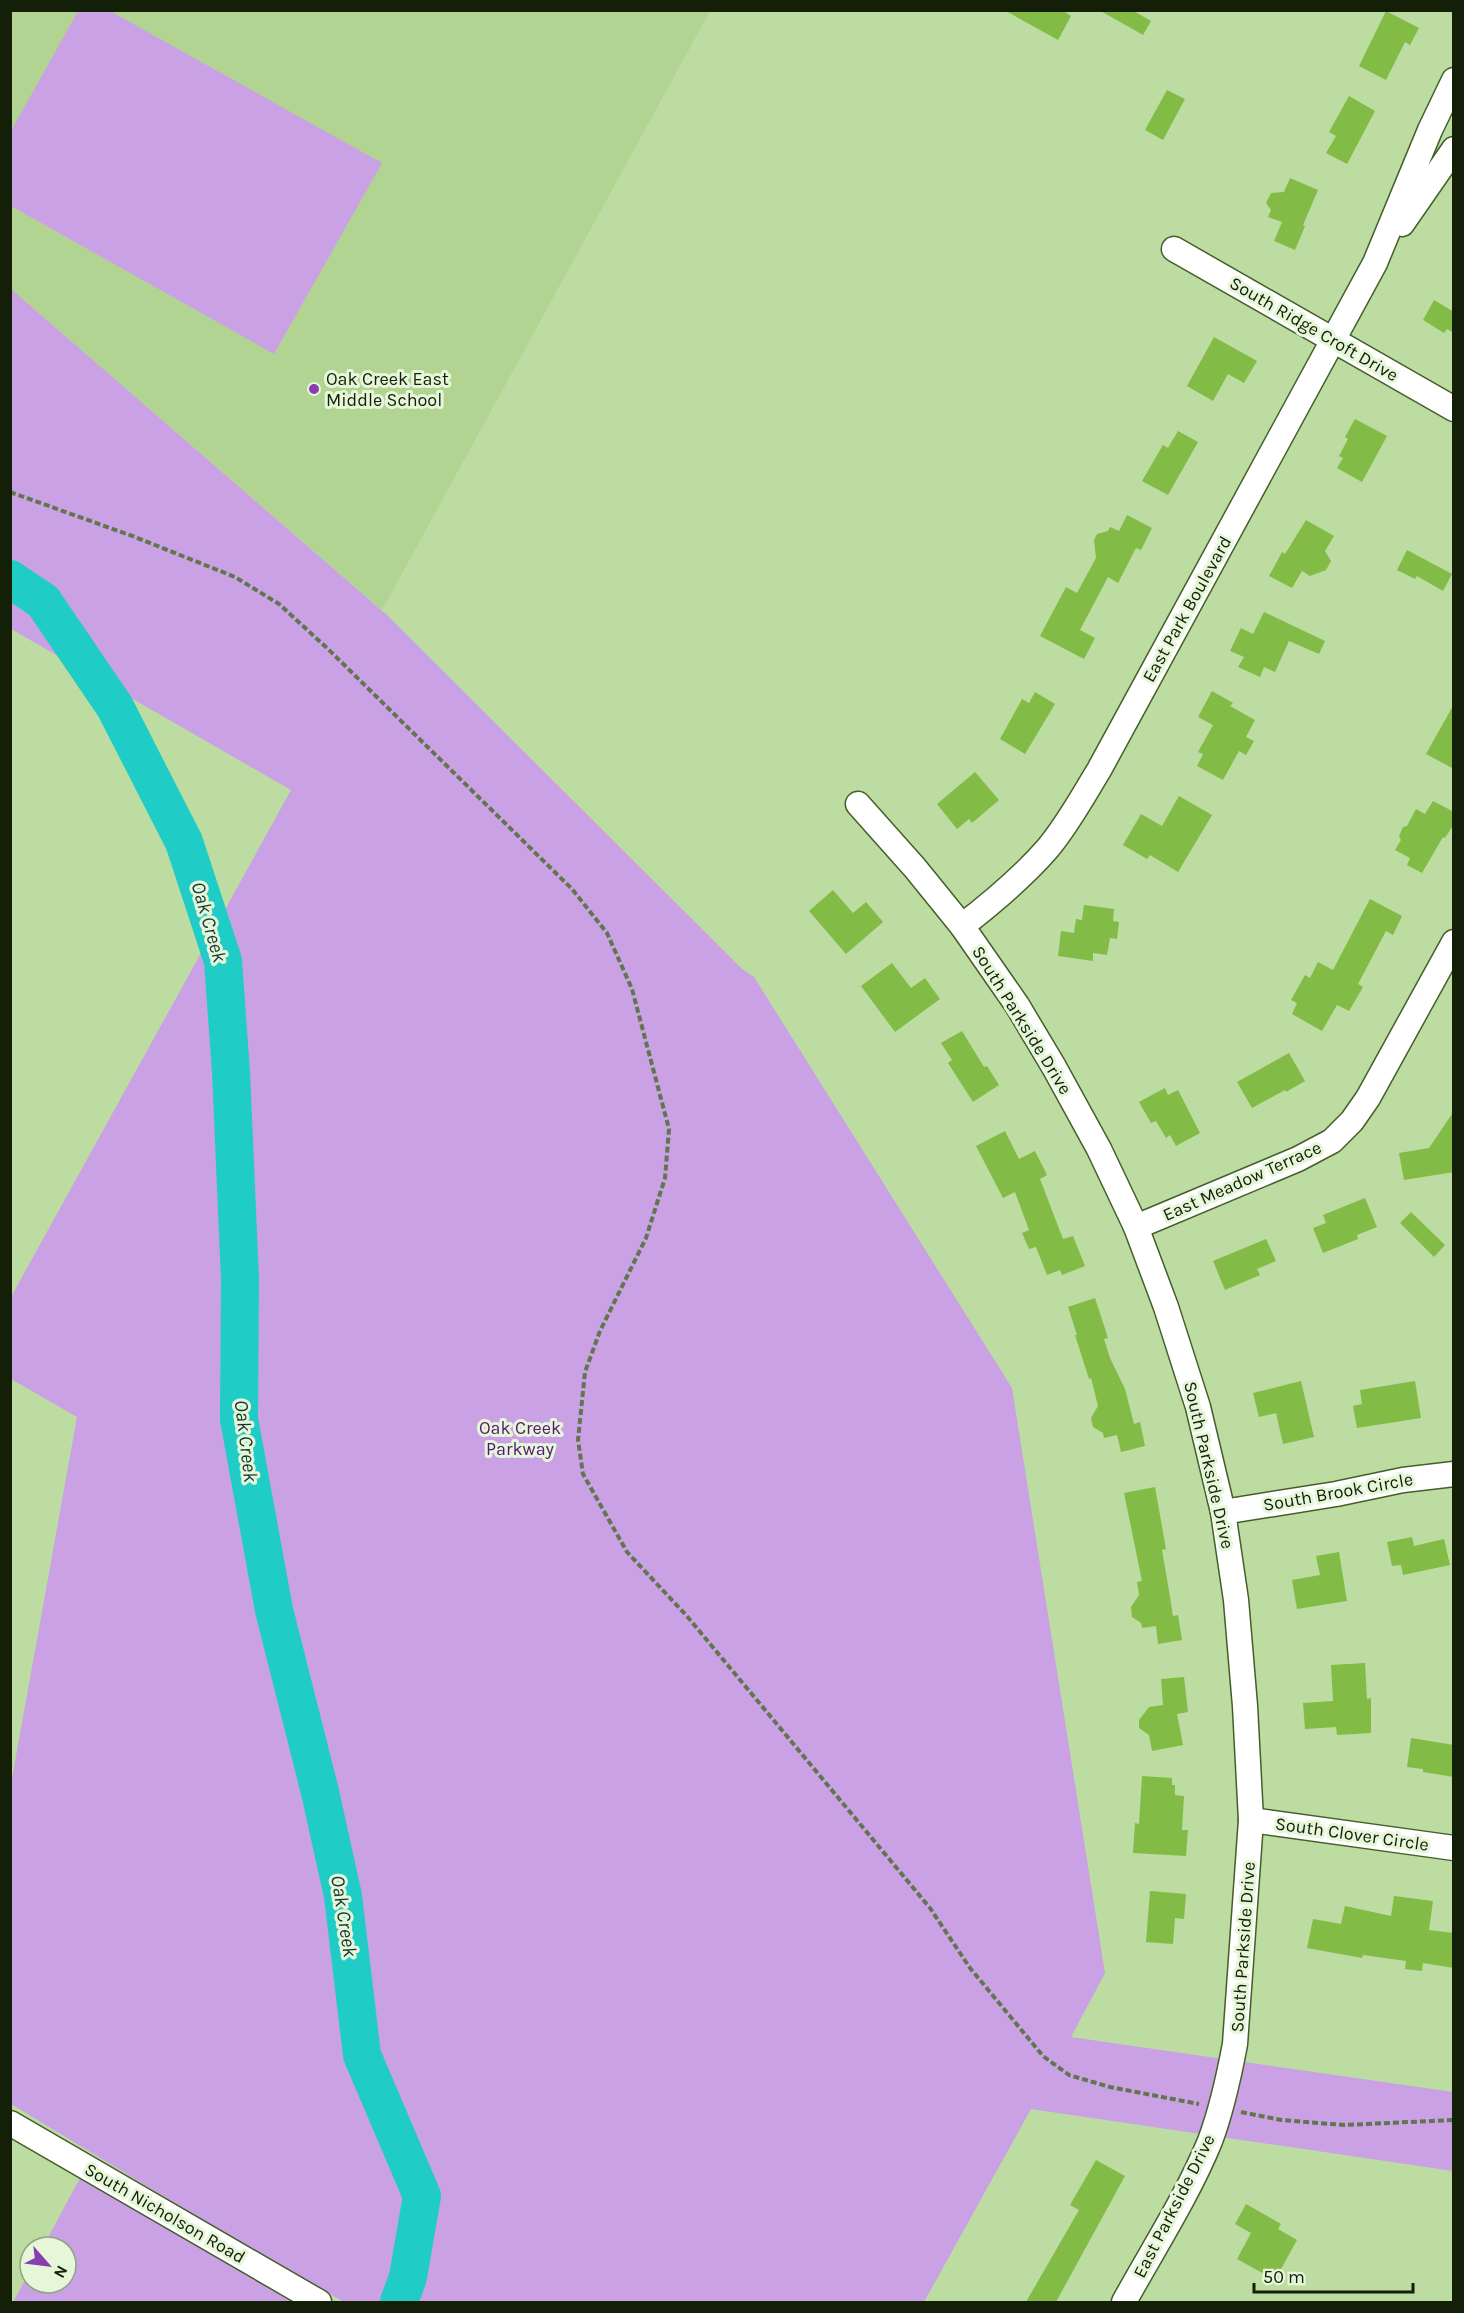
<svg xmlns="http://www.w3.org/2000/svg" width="1464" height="2313" font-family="Karla,sans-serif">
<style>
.built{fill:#b1d492}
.green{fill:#caa1e5}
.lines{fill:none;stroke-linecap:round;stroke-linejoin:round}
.river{stroke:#20ccc6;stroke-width:38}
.building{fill:#83bb47}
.minor-casing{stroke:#445f29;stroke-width:27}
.path{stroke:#61764e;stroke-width:4;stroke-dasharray:6 3;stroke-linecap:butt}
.minor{stroke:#fff;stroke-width:24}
.poi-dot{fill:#883eb0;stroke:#e6f7d9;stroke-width:2}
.labels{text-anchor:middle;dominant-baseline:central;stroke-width:6;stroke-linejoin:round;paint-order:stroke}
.street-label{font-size:18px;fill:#141f08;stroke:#e6f7d9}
.poi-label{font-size:18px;fill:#141f08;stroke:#e6f7d9;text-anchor:start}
.park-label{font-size:18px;fill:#541673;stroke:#e6f7d9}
.water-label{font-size:20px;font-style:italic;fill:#173735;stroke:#e6f7d9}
</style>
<rect width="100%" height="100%" fill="#bcdca1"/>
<path class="built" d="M11 11H710L382 610 11 289Z"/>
<g class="green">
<path d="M78 11H110L382 163 274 354 11 206V131Z"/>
<path d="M11 289 387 615 742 969 754 977 1012 1388 1105 1973 1071 2037 1453 2092V2171L1031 2109 924 2302H344L239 2242 11 2104V1784L77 1417 11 1379V1297L291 790 11 629Z"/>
<path d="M81 2176 292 2302H13L30 2271V2283H66V2247H43Z"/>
</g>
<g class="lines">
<path class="river" d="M10 579 43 601 115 707 184 842 223 961 231 1072 240 1279 239 1419 274 1610 320 1792 343 1896 362 2055 422 2196 408 2277 399 2302"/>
</g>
<g class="building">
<path d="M1004 10H1062L1071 16 1058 40Z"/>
<path d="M1099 10H1132L1151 21 1143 35Z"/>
<path d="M1386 11 1419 28 1410 45 1405 42 1386 80 1359 66Z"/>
<path d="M1167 90 1185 99 1163 140 1145 130Z"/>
<path d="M1349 96 1375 111 1347 164 1326 153 1336 136 1329 132Z"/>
<path d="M1290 178 1318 190 1303 225 1305 226 1295 250 1274 241 1282 222 1268 217 1271 210 1266 203 1271 193 1284 192Z"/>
<path d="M1434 300 1454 312V333L1447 329 1444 333 1423 320Z"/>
<path d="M1214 337 1257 361 1244 383 1228 374 1213 401 1187 386Z"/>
<path d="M1355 419 1387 436 1362 482 1337 468 1343 458 1339 456 1348 439 1345 437Z"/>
<path d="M1178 431 1198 442 1168 495 1142 481 1163 445 1168 448Z"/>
<path d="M1127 515 1152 528 1141 550 1136 548 1118 583 1108 577 1080 630 1095 638 1084 659 1040 636 1066 587 1077 593 1096 558 1094 540 1097 534 1108 531 1110 527 1119 531Z"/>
<path d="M1306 520 1334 536 1325 551 1331 561 1326 570 1310 576 1302 571 1292 588 1269 576 1282 552 1285 554Z"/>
<path d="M1407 550 1452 574 1443 591 1417 576 1415 579 1397 570Z"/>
<path d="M1264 612 1325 641 1319 654 1289 641 1275 672 1264 667 1260 677 1238 667 1244 657 1230 651 1241 628 1253 634Z"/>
<path d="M1212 691 1233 703 1230 706 1255 720 1246 737 1254 741 1246 755 1239 751 1223 780 1197 766 1203 754 1198 752 1213 725 1198 717Z"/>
<path d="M1035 692 1055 704 1025 754 1000 739 1022 699 1029 703Z"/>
<path d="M1454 704V769L1426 754Z"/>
<path d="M975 772 999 800 972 823 969 819 957 829 937 804Z"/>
<path d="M1179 796 1212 815 1178 872 1150 855 1147 859 1123 845 1141 814 1162 826Z"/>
<path d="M1433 801 1454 812V824L1445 838 1443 837 1422 873 1407 865 1410 858 1395 850 1401 840 1399 836 1403 827 1407 826 1416 809 1425 814Z"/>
<path d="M833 890 853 913 866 902 883 922 846 954 809 911Z"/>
<path d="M1370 899 1402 916 1393 935 1386 931 1358 984 1363 987 1349 1011 1337 1005 1322 1031 1292 1014 1297 1003 1291 1000 1305 975 1310 978 1318 962 1333 970Z"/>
<path d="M1084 905 1114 909 1113 921 1119 922 1117 939 1110 938 1107 955 1093 953V961L1058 956 1061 931 1074 933 1076 919 1082 920Z"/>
<path d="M892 963 911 988 925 978 940 999 895 1032 861 986Z"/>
<path d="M962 1031 984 1067 987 1066 999 1085 973 1102 948 1063 952 1060 941 1043Z"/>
<path d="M1289 1053 1305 1081 1286 1092 1285 1090 1252 1108 1237 1082Z"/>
<path d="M1165 1088 1168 1095 1178 1090 1200 1133 1176 1146 1170 1135 1166 1138 1156 1121 1151 1123 1139 1102Z"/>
<path d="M1454 1111V1172L1404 1180 1399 1153 1429 1148Z"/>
<path d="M1005 1131 1019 1159 1035 1151 1047 1175 1040 1179 1063 1239 1073 1236 1085 1266 1062 1275 1060 1270 1047 1275 1036 1247 1029 1249 1022 1233 1029 1230 1015 1192 1003 1198 976 1146Z"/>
<path d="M1365 1198 1377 1227 1357 1235 1358 1239 1323 1253 1313 1228 1326 1223 1323 1215Z"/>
<path d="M1411 1212 1445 1245 1434 1257 1400 1223Z"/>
<path d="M1266 1239 1276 1261 1257 1269 1260 1275 1225 1290 1213 1261Z"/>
<path d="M1095 1298 1108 1338 1104 1339 1110 1358 1125 1389 1134 1424 1140 1422 1145 1446 1121 1452 1117 1435 1104 1438 1103 1433 1093 1427 1091 1418 1098 1406 1091 1378 1089 1379 1075 1335H1077L1068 1307Z"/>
<path d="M1301 1381 1314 1437 1283 1444 1276 1413 1259 1417 1253 1393Z"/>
<path d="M1415 1381 1421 1418 1357 1428 1353 1406 1362 1404 1360 1390Z"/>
<path d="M1155 1487 1166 1549 1162 1550 1170 1597 1173 1616 1178 1615 1182 1640 1158 1644 1156 1626 1142 1628 1141 1623 1132 1617 1131 1607 1139 1595 1137 1582 1142 1581 1124 1493Z"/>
<path d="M1412 1537 1414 1546 1444 1539 1450 1565 1403 1575 1401 1565 1392 1566 1387 1542Z"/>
<path d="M1339 1552 1347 1601 1297 1609 1292 1580 1320 1575 1316 1556Z"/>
<path d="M1365 1663 1367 1699 1371 1698V1733L1337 1735 1336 1727 1305 1729 1303 1703 1333 1701 1331 1665Z"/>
<path d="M1184 1677 1188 1712 1177 1714 1183 1745 1152 1751 1149 1735 1139 1728V1720L1149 1707 1163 1705 1161 1679Z"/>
<path d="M1411 1738 1454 1745V1777L1423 1772V1769L1407 1767Z"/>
<path d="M1142 1776 1172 1778V1785H1175V1795L1184 1796 1182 1830H1188L1186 1856 1133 1853 1135 1823 1139 1824Z"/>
<path d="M1150 1891 1186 1894 1184 1919 1175 1918 1173 1944 1146 1942Z"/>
<path d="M1394 1896 1433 1901 1429 1930 1454 1933V1968L1423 1963 1422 1971 1405 1969 1406 1961 1363 1955 1362 1958 1307 1948 1313 1919 1341 1924 1345 1906 1391 1916Z"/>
<path d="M1096 2160 1125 2176 1056 2302H1026L1079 2210 1070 2205Z"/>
<path d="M1246 2204 1281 2224 1278 2229 1297 2240 1275 2280 1237 2259 1251 2233 1235 2224Z"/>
</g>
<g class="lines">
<g class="minor-casing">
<g id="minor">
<path d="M1402 224 1454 149"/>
<path d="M1174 249 1454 409"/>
<path d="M858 804 915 868 962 926 1017 1005 1054 1067 1099 1149 1136 1227 1166 1307 1198 1407 1223 1512 1236 1600 1245 1706 1251 1820 1235 2044C1229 2076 1222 2109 1210 2141 1187 2197 1153 2249 1124 2302"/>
<path d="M962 926C993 902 1023 877 1048 848 1068 824 1083 796 1099 770L1375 263 1430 130 1454 80"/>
<path d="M1136 1227 1298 1159 1332 1141 1352 1121 1368 1098 1454 942"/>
<path d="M1223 1512 1336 1494 1403 1480 1454 1474"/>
<path d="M1251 1820 1454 1848"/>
<path d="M10 2123 319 2302"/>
</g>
</g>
<g class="path">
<path d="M10 492 135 537 235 577 279 604 328 649 572 889 607 933 632 989 669 1129 665 1178 646 1238 600 1331 585 1372 578 1440 583 1474 627 1552 686 1615 930 1908 970 1968 1043 2056 1069 2075 1110 2087 1199 2104"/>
<path d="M1241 2112 1281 2120 1344 2125 1454 2120"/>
</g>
<use href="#minor" class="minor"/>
</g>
<circle class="poi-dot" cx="314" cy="389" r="6"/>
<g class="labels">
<g class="street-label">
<text transform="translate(1314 329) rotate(30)">South Ridge Croft Drive</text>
<text transform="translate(1187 609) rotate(-61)">East Park Boulevard</text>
<text transform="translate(1022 1020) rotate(58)">South Parkside Drive</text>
<text transform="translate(1242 1181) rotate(-24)">East Meadow Terrace</text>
<text transform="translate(1209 1465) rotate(77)">South Parkside Drive</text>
<text transform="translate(1338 1492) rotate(-10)">South Brook Circle</text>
<text transform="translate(1352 1834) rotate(8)">South Clover Circle</text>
<text transform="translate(1243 1947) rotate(-86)">South Parkside Drive</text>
<text transform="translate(1174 2206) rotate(-63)">East Parkside Drive</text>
<text transform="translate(165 2213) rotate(30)">South Nicholson Road</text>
</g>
<g class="poi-label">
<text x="326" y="379">Oak Creek East<tspan x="326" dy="21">Middle School</tspan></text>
</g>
<g class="park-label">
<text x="520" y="1428">Oak Creek<tspan x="520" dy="21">Parkway</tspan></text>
</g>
<g class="water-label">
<text transform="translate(209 922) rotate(74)">Oak Creek</text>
<text transform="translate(246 1441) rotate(83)">Oak Creek</text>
<text transform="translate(344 1916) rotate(81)">Oak Creek</text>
</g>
</g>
<rect width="1464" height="2313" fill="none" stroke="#141f08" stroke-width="24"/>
<g transform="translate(48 2265) rotate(118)"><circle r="28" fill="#e6f7d9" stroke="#92a185" stroke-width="1.5"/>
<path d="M0-4.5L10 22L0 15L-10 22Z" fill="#883eb0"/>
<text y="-9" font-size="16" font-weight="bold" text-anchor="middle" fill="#141f08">N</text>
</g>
<path d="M1254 2283v9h159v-9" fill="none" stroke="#141f08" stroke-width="3"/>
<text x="1263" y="2283" font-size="18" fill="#141f08" stroke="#e6f7d9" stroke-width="4.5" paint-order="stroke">50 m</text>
</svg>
